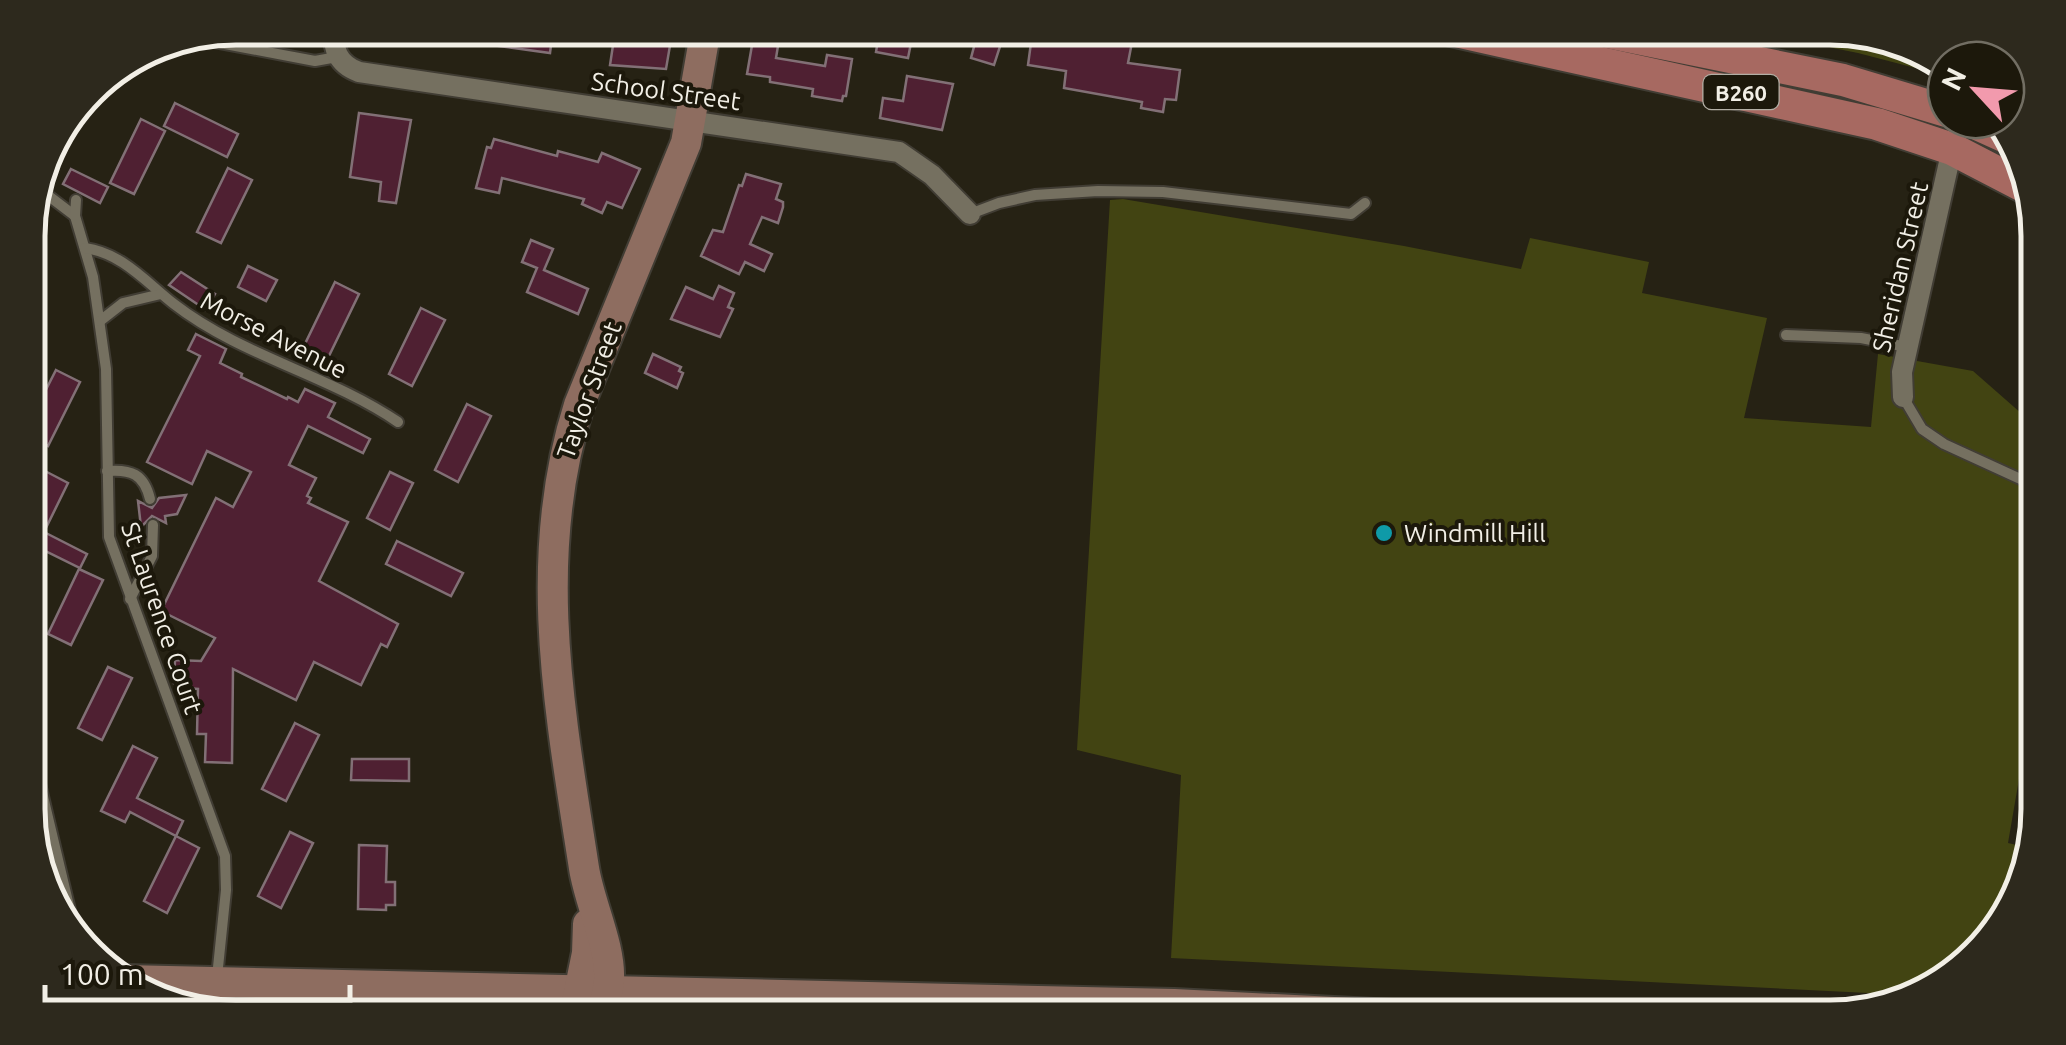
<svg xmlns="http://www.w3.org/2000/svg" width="2066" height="1045" font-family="Ubuntu,sans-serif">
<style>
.green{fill:#424412}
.building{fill:#4f2032;stroke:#827076;stroke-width:2.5}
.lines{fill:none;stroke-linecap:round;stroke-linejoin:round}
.lane-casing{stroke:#413d34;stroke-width:14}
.street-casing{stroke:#413d34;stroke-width:24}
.secondary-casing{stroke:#413d34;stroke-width:34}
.primary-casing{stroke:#413d34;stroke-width:36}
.lane{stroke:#757060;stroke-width:10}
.street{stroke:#757060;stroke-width:20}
.secondary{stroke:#8e6d60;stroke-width:30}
.primary{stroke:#a76961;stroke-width:32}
.culture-dot{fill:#0f9aa8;stroke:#1c180b;stroke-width:4}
.labels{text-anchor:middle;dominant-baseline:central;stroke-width:8;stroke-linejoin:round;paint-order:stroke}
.shield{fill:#1c180b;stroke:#b2aea4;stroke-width:2.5}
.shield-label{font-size:22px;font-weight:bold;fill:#f2efe6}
.street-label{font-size:25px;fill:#f2efe6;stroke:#1c180b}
.poi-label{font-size:25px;fill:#f2efe6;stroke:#1c180b;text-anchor:start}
.rim{fill:none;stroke:#f2efe6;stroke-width:5}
</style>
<rect width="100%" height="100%" fill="#262214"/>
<g class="green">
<path d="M1733 28H1830L1922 49 1946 70V76L1858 53Z"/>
<path d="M1123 199 1404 246 1521 269 1530 238 1649 262 1642 293 1767 318 1744 418 1871 427 1878 354 1973 371 2037 427 2038 780 2019 779 2008 843 2030 848 2017 901 1946 982 1908 995 1171 958 1181 775 1077 750 1110 200Z"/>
</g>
<g class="building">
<path d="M432 28H544L553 30 550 53 432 37Z"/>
<path d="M625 28H673L666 69 610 65 615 32 624 34Z"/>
<path d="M755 28H781L776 58 825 66 827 55 852 59 846 96H843L842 101 812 96 813 89 770 82V77L747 74Z"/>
<path d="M880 28H914L908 58 876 52Z"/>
<path d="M979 28H1006L994 65 971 58Z"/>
<path d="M1033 28 1075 32 1076 28H1104L1103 32 1133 37 1128 63 1180 70 1176 100 1165 99 1163 112 1141 108 1142 102 1064 88 1066 71 1028 65Z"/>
<path d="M907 76 953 84 942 130 880 118 883 98 903 101Z"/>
<path d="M175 103 238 134 227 157 164 126Z"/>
<path d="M359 113 411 120 396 203 379 201 381 182 350 177Z"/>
<path d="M141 119 165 131 134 194 110 183Z"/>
<path d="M494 139 557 156 558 151 598 162 602 153 640 169 622 208 607 202 602 213 582 204 584 199 502 178 499 193 476 188 487 147 491 148Z"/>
<path d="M228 168 252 180 221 243 197 232Z"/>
<path d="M71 169 108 187 100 203 63 184Z"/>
<path d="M746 174 781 184 776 199 783 202V207L778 223 762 217 750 244 772 254 764 271 745 262 739 274 701 256 713 230 723 232 739 185 742 186Z"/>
<path d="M531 240 553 249 544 270 588 289 578 314 527 292 537 268 522 262Z"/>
<path d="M248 266 277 280 266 301 238 287Z"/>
<path d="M181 272 215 294 206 310 169 285Z"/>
<path d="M335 282 359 294 327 360 303 348Z"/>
<path d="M719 286 734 293 728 307 733 309 720 337 671 319 686 287 713 299Z"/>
<path d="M421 308 445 320 412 386 389 374Z"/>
<path d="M196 334 226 349 220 363 242 374 241 377 287 399 288 397 298 402 305 389 335 403 328 417 370 439 363 453 308 426 289 465 316 478 307 496 311 498 308 503 348 522 319 581 398 624 387 647 381 644 361 685 314 662 296 700 233 669 232 763 205 762 206 734H197L198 689 185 688V684L174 683 175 660 201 661 215 638 161 611 216 498 233 507 251 472 207 451 192 484 147 462 200 356 188 350Z"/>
<path d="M653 354 681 367 679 371 683 373 677 388 645 373Z"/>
<path d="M56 370 80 382 48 446 28 437V425Z"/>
<path d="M467 404 491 416 458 482 435 470Z"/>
<path d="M45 471 68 483 44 532 87 554 80 568 37 547 29 563V504Z"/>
<path d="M390 472 413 483 390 530 367 518Z"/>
<path d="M186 495 177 514 165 516 166 523 152 516 141 527 138 501 152 508 159 498Z"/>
<path d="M397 541 463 573 451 596 386 564Z"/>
<path d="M79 569 103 580 71 645 48 634Z"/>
<path d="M108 667 132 678 102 740 78 728Z"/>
<path d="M295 723 319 735 286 801 262 789Z"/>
<path d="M133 746 157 758 137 798 183 821 176 836 130 812 125 822 101 811Z"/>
<path d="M352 759H409V781L351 780Z"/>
<path d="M290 832 313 843 281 908 258 896Z"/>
<path d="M176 836 199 848 167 913 144 901Z"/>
<path d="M359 845 387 846 386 882H395V905H386V910L358 909Z"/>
</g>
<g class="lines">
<g class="lane-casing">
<g id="lane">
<path d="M188 37 315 61 337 57"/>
<path d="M37 187 75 216"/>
<path d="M76 200 75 216 93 277 106 369 109 537 225 856 226 890 217 977"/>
<path d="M970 214 999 203 1035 195 1098 191 1163 192 1351 214 1365 203"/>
<path d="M85 248C122 253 146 282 174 304 241 356 329 375 398 422"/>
<path d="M100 321 123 303 161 294"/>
<path d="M1786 335 1861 338 1907 347"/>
<path d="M1903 397 1922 429 1944 444 2038 487"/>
<path d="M107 471C131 469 144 474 150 499"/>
<path d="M130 599 152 556 153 525"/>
</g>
</g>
<g class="street-casing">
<g id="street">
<path d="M334 28C333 49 337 64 359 72L899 152 932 175 970 214"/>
<path d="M1903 397 1902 372 1952 149"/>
<path d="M29 759 71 936"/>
</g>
</g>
<g class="secondary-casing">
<g id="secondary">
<path d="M125 980 1174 1004 1433 1017"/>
<path d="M574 1017 587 953 588 924"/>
<path d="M601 1017C604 1005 608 993 609 980 611 946 589 902 584 868 560 713 530 558 579 405L686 143 706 28"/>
</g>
</g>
<g class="primary-casing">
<g id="primary">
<path d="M1442 28 1877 124 1952 149 2029 189"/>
<path d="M1588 28 1843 80 1946 111"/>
<path d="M1968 120 2010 139"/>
</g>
</g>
<use href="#lane" class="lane"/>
<use href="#street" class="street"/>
<use href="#secondary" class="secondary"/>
<use href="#primary" class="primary"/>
</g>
<circle class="culture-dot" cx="1384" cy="533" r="10"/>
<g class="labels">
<rect class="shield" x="1703.5" y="75" width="75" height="34" rx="8"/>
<g class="shield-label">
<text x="1741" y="92">B260</text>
</g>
<g class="street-label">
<text transform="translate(666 91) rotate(8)">School Street</text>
<text transform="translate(1900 267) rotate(-77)">Sheridan Street</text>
<text transform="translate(274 335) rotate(27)">Morse Avenue</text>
<text transform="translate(589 390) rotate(-70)">Taylor Street</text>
<text transform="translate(162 618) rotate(71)">St Laurence Court</text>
</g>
<g class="poi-label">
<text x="1404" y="533">Windmill Hill</text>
</g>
</g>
<path d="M0 0H2066V1045H0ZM236 45H1830A191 191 0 0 1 2021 236V809A191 191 0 0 1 1830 1000H236A191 191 0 0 1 45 809V236A191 191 0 0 1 236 45Z" fill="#2d291d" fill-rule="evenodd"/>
<path class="rim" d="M236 45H1830A191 191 0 0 1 2021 236V809A191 191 0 0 1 1830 1000H236A191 191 0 0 1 45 809V236A191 191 0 0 1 236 45Z"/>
<g transform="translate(1976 90) rotate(296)"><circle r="48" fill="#1c180b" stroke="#726e63" stroke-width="2.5"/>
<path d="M0-8L18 38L0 25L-18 38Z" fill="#f29aad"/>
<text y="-15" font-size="28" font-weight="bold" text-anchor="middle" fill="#f2efe6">N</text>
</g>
<path d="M45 985v15h305v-15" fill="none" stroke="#f2efe6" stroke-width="5"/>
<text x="60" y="985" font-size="30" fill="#f2efe6" stroke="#1c180b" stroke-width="8" paint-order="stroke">100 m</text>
</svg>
